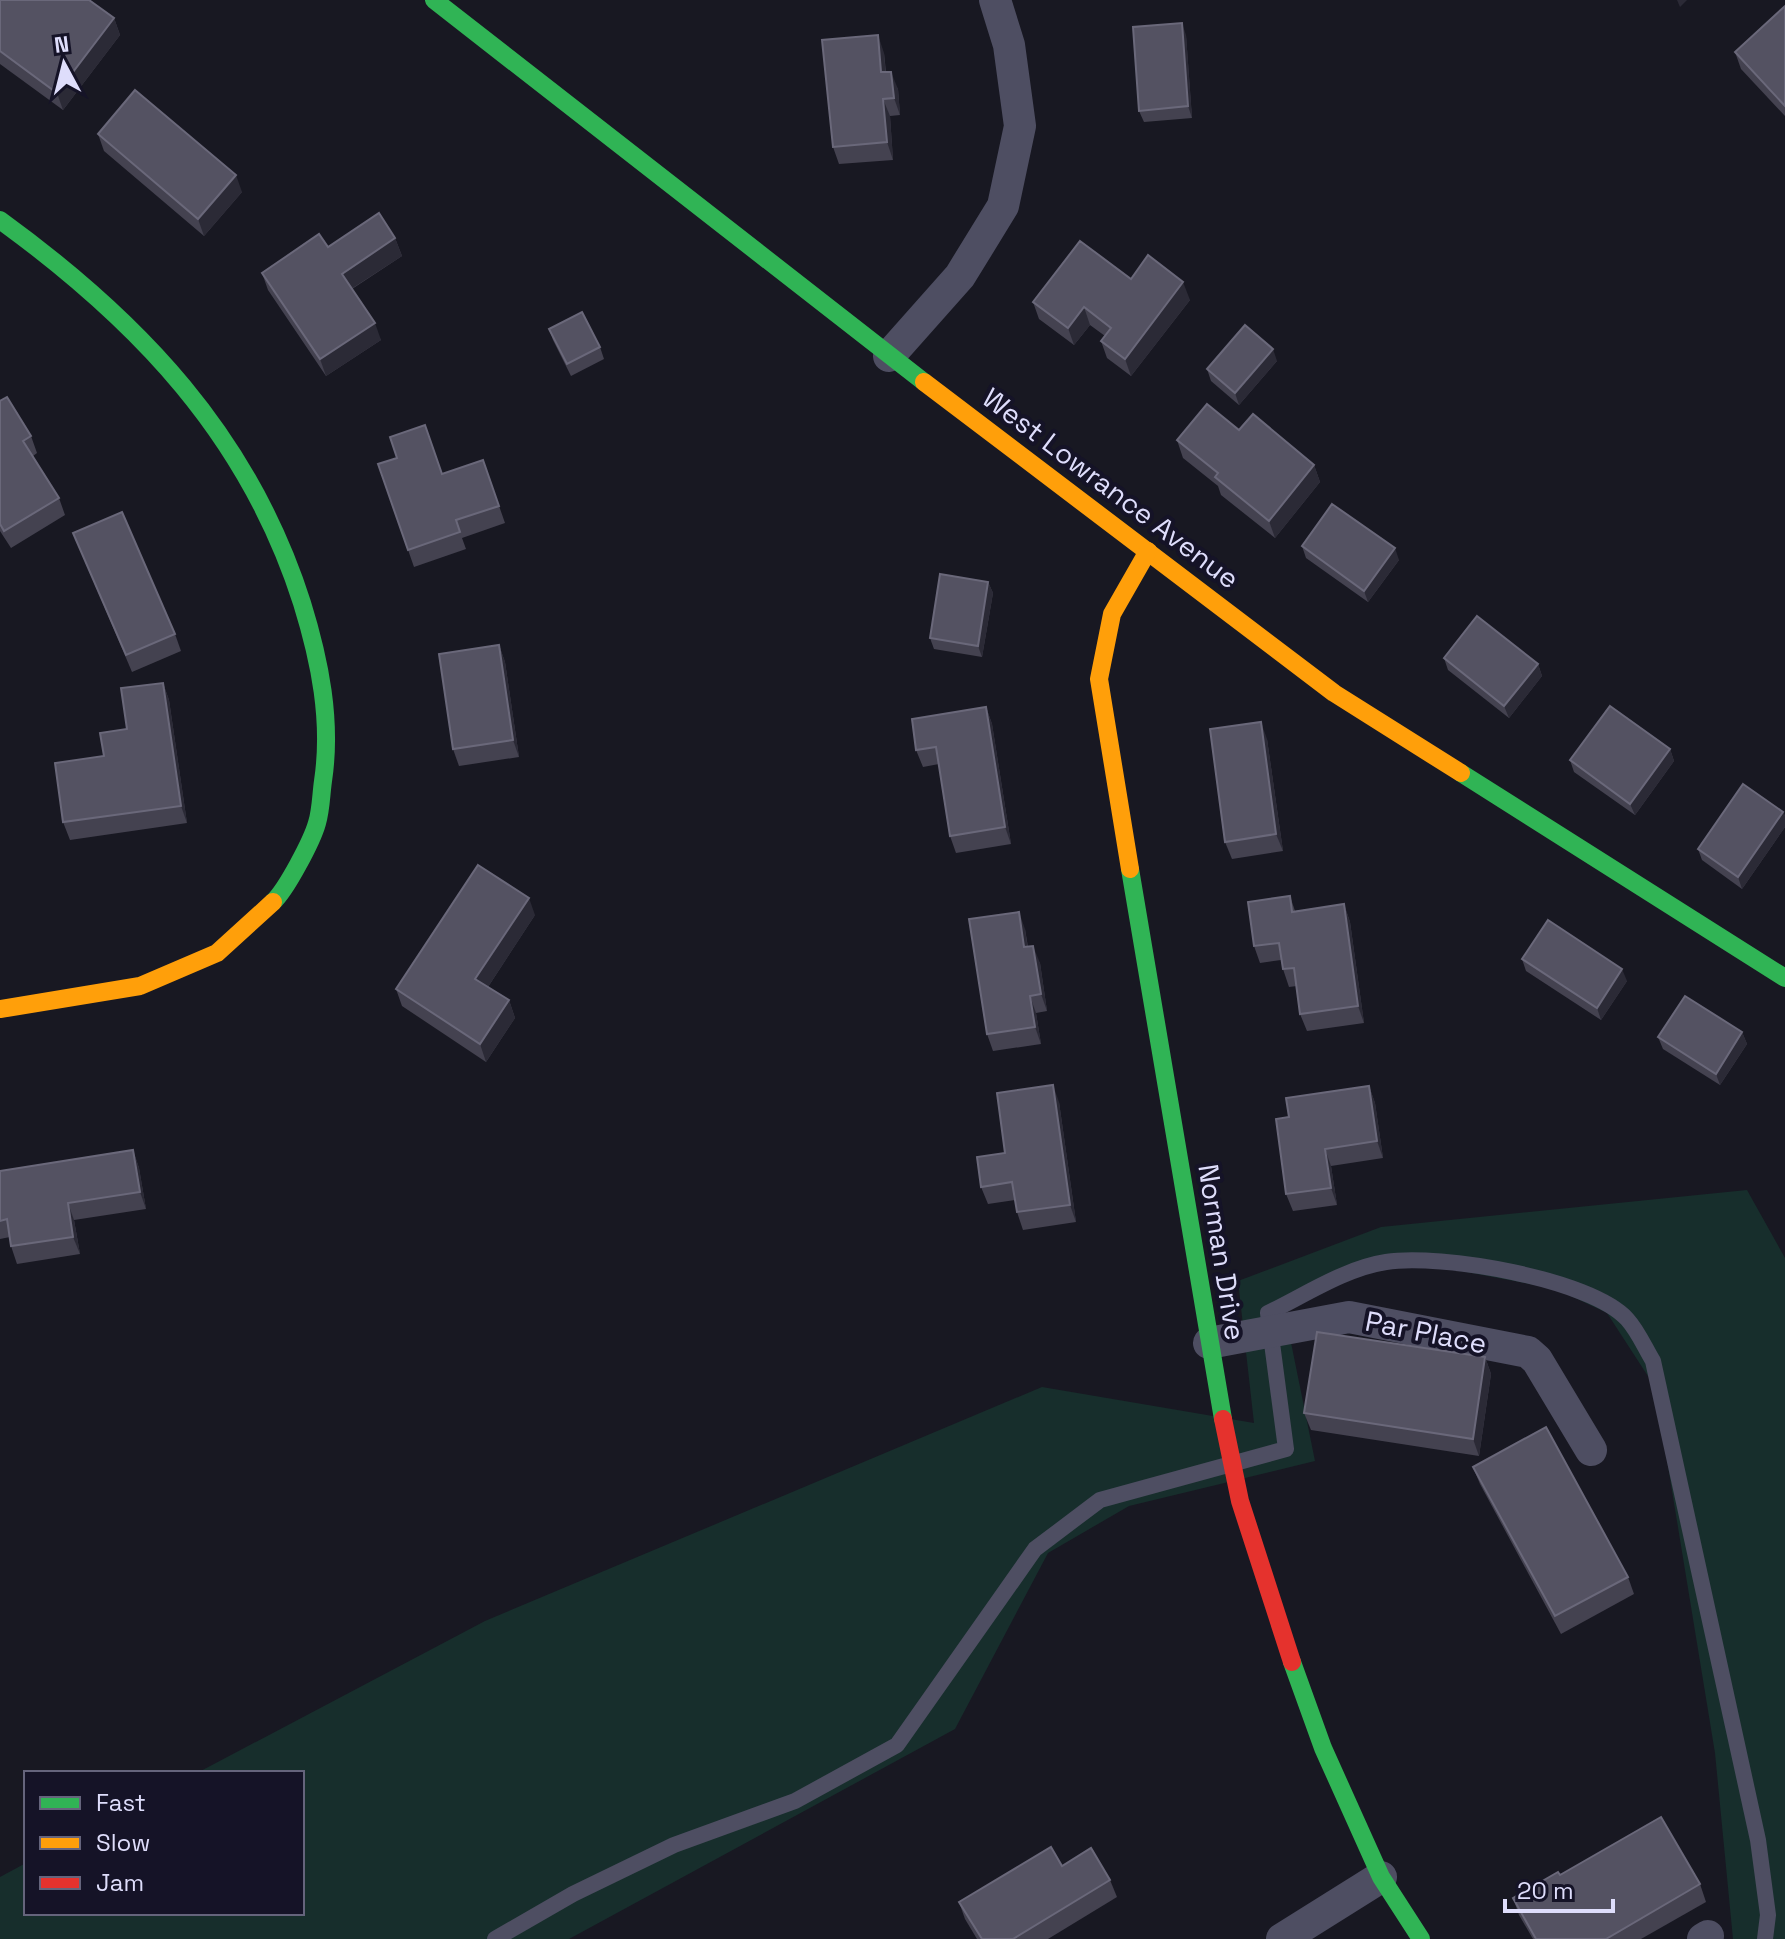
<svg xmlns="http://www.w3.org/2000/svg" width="1785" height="1939" font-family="'Space Grotesk',sans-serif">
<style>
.green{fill:#172e2c}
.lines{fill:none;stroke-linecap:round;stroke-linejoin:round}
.lane{stroke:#4e4e62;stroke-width:16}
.street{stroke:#4e4e62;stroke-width:32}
.fast{stroke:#30b455;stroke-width:18}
.slow{stroke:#ff9f0a;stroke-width:18}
.jam{stroke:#e5322d;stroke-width:18}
.wall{fill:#444250}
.shaded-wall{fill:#2b2a36}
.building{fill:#545262;stroke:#6a687a;stroke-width:2}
.labels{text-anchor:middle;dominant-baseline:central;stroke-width:8;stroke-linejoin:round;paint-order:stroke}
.street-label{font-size:28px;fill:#deddfb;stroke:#151327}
</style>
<rect width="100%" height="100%" fill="#181822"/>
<path class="green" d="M1747 1190 1785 1258V1939H1733L1715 1753 1655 1387 1607 1313 1556 1289 1387 1257 1284 1308 1315 1461 1129 1506 1048 1553 955 1729 569 1939H0V1877L26 1863V1913H302V1773H197L485 1621 1042 1387 1254 1423 1238 1281 1381 1227Z"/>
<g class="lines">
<path class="lane" d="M495 1939 573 1894 674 1845 795 1801 897 1745 1035 1549 1100 1500 1286 1449 1268 1313C1305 1295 1346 1268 1386 1262 1439 1253 1591 1279 1627 1319 1638 1331 1645 1348 1653 1361L1758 1840 1768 1915 1765 1939"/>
<g class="street">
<path d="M889 356 960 276 1003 206 1020 126 1009 45 995 0"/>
<path d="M1209 1343 1349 1317 1528 1352 1537 1360 1591 1450"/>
<path d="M1282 1939 1381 1877"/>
<path d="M1703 1939 1708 1936"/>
</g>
<g class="fast">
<path d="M434 0 924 382"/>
<path d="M0 220C139 321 249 436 302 603 320 661 332 721 323 781 321 795 321 810 317 823 312 841 286 890 273 902"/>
<path d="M1461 773 1785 978"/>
<path d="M1130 869 1223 1419"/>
<path d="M1292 1662 1323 1748 1381 1877 1421 1939"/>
</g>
<g class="slow">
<path d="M924 382 1334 693 1461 773"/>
<path d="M1130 869 1099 679 1112 614 1148 551"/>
<path d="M0 1009 140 986 217 953 273 902"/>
</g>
<path class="jam" d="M1223 1419 1240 1501 1292 1662"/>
</g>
<g class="wall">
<path d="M0 0 114 18 120 35 63 110 0 64Z"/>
<path d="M1785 6V116L1741 69 1735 52Z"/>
<path d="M1186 35 1192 118 1144 122 1139 111Z"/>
<path d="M884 53 886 72 898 89 900 115 890 116 893 160 839 164 833 147Z"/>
<path d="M98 134 242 192 204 236 104 151Z"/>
<path d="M395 238 402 256 352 289 381 340 326 376 268 290 262 273 328 247Z"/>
<path d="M1131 279 1190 300 1131 376 1107 358 1101 341 1105 336 1090 325 1074 345 1039 319 1033 302Z"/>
<path d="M549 329 600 347 604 359 571 376 553 340Z"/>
<path d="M1277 361 1239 405 1211 381 1207 369Z"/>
<path d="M0 401 31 436 37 453 33 456 59 498 65 515 11 548 0 531Z"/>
<path d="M1239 430 1314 465 1320 482 1275 538 1221 495 1218 486 1183 458 1177 440Z"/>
<path d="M483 460 505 523 462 538 466 549 414 567 378 464 443 474Z"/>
<path d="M73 533 175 634 181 651 132 672Z"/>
<path d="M1302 546 1399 560 1368 602 1306 558Z"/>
<path d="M988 582 993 593 982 657 934 649 930 638Z"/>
<path d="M499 645 505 662 519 757 459 766 453 749Z"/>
<path d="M1444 658 1538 664 1542 676 1509 718 1448 670Z"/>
<path d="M163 683 169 700 187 823 70 840 63 822 104 756 127 729Z"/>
<path d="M986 707 992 724 1011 844 956 853 950 836 939 764 923 767 916 750Z"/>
<path d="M1267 739 1283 851 1232 859 1225 842Z"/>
<path d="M1670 749 1674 761 1635 815 1574 772 1570 760Z"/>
<path d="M1783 812 1785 816V827L1742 889 1702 860 1698 849Z"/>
<path d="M1290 896 1295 911 1344 904 1350 922 1364 1023 1307 1031 1300 1014 1297 986 1289 987 1283 969 1281 960 1260 963 1254 946Z"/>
<path d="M535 915 488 987 509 1000 515 1018 486 1062 402 1006 396 989Z"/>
<path d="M1025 929 1028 947 1040 963 1047 1011 1036 1013 1041 1044 993 1051 987 1034Z"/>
<path d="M1522 959 1627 981 1601 1020 1526 971Z"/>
<path d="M1742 1032 1747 1044 1720 1085 1663 1049 1658 1037Z"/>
<path d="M1369 1086 1375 1103 1383 1158 1331 1166 1337 1205 1293 1211 1286 1194 1289 1117Z"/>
<path d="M1059 1102 1076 1222 1023 1230 1017 1212 1015 1200 988 1204 981 1187 1005 1153Z"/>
<path d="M133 1150 139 1168 146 1209 74 1220 80 1254 17 1264 11 1246 10 1237 0 1239V1171Z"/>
<path d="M1485 1357 1491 1374 1479 1456 1311 1430 1304 1413Z"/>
<path d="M1473 1467 1628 1577 1634 1594 1561 1634 1480 1484Z"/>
<path d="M1062 1866 1110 1880 1117 1897 1048 1939H977L965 1919 959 1902Z"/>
<path d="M1700 1884 1706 1902 1641 1939H1533L1519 1915 1513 1898Z"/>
</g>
<g class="shaded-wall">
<path d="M1677 0H1687L1680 7Z"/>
<path d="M114 18 120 35 63 110 57 93Z"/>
<path d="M1182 23 1186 35 1192 118 1188 106Z"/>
<path d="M878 35 884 53 887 90 881 72Z"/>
<path d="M891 72 898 89 900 115 894 98Z"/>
<path d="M883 99 890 116 893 160 887 142Z"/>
<path d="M236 175 242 192 204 236 198 219Z"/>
<path d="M395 238 402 256 348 291 342 274Z"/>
<path d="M1183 282 1190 300 1131 376 1125 359Z"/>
<path d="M1084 307 1090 325 1074 345 1068 328Z"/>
<path d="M375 323 381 340 326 376 320 359Z"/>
<path d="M1273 349 1277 361 1239 405 1235 393Z"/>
<path d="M1314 465 1320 482 1275 538 1269 521Z"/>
<path d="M1395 548 1399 560 1368 602 1364 591Z"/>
<path d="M988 582 993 593 982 657 978 646Z"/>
<path d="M499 645 505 662 519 757 513 740Z"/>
<path d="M1538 664 1542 676 1509 718 1504 706Z"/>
<path d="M163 683 169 700 187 823 181 806Z"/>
<path d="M986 707 992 724 1011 844 1005 827Z"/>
<path d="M1261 722 1267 739 1283 851 1276 834Z"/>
<path d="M1670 749 1674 761 1635 815 1630 804Z"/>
<path d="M1783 812 1785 816V827L1742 889 1738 877Z"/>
<path d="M529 898 535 915 482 996 475 979Z"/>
<path d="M1344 904 1350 922 1364 1023 1358 1006Z"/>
<path d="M1019 912 1025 929 1030 965 1024 947Z"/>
<path d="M1033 946 1040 963 1047 1011 1041 994Z"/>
<path d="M1622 969 1627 981 1601 1020 1597 1008Z"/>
<path d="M1030 996 1036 1013 1041 1044 1035 1027Z"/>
<path d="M509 1000 515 1018 486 1062 480 1044Z"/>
<path d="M1742 1032 1747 1044 1720 1085 1716 1074Z"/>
<path d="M1053 1085 1059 1102 1076 1222 1070 1205Z"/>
<path d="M1369 1086 1375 1103 1383 1158 1377 1141Z"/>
<path d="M1325 1149 1331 1166 1337 1205 1331 1188Z"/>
<path d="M133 1150 139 1168 146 1209 140 1192Z"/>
<path d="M68 1203 74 1220 80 1254 73 1237Z"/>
<path d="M1485 1357 1491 1374 1479 1456 1473 1439Z"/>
</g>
<g class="building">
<path d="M0 0H89L114 18 57 93 0 51Z"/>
<path d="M1785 6V106L1735 52Z"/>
<path d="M1182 23 1188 106 1139 111 1133 27Z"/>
<path d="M878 35 881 72H891L894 98 883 99 887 142 833 147 822 40Z"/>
<path d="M135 90 236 175 198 219 98 134Z"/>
<path d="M379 213 395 238 342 274 375 323 320 359 262 273 319 234 328 247Z"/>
<path d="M1080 241 1131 279 1148 255 1183 282 1125 359 1101 341 1111 328 1084 307 1068 328 1033 302Z"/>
<path d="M582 312 600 347 567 364 549 329Z"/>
<path d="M1245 325 1273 349 1235 393 1207 369Z"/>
<path d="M7 397 31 436 23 441 59 498 4 531 0 524V401Z"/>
<path d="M1207 404 1239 430 1253 414 1314 465 1269 521 1215 477 1218 473 1177 440Z"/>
<path d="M425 425 442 474 483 460 499 506 456 520 460 532 408 550 378 464 397 458 390 437Z"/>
<path d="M1332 504 1395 548 1364 591 1302 546Z"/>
<path d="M122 512 175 634 126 655 73 533Z"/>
<path d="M940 574 988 582 978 646 930 638Z"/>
<path d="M1477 616 1538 664 1504 706 1444 658Z"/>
<path d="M499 645 513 740 453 749 439 654Z"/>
<path d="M163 683 181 806 63 822 55 763 104 756 100 733 127 729 121 688Z"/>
<path d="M1610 706 1670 749 1630 804 1570 760Z"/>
<path d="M986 707 1005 827 950 836 936 747 916 750 912 719Z"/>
<path d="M1261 722 1276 834 1225 842 1210 729Z"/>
<path d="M1743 784 1783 812 1738 877 1698 849Z"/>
<path d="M478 865 529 898 475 979 509 1000 480 1044 396 989Z"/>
<path d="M1290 896 1292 912 1344 904 1358 1006 1300 1014 1294 968 1283 969 1279 943 1254 946 1248 902Z"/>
<path d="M1019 912 1024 947 1033 946 1041 994 1030 996 1035 1027 987 1034 969 919Z"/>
<path d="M1548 920 1622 969 1597 1008 1522 959Z"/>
<path d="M1685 996 1742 1032 1716 1074 1658 1037Z"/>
<path d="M1053 1085 1070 1205 1017 1212 1012 1182 981 1187 977 1157 1005 1153 997 1093Z"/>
<path d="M1369 1086 1377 1141 1325 1149 1331 1188 1286 1194 1276 1119 1289 1117 1286 1098Z"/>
<path d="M133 1150 140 1192 68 1203 73 1237 11 1246 7 1219 0 1221V1171Z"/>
<path d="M1317 1332 1485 1357 1473 1439 1304 1413Z"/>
<path d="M1546 1427 1628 1577 1555 1616 1473 1467Z"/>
<path d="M1661 1817 1700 1884 1606 1939H1536L1513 1898 1558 1872 1560 1875Z"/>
<path d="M1051 1847 1062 1866 1091 1848 1110 1880 1013 1939H982L959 1902Z"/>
</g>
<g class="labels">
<g class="street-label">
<text transform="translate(1111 488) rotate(37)">West Lowrance Avenue</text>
<text transform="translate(1222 1252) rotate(81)">Norman Drive</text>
<text transform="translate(1426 1332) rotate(11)">Par Place</text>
</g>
</g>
<rect x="24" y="1771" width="280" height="144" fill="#151327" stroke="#65647c" stroke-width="2"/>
<rect x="40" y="1797" width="40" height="12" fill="#30b455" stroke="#65647c" stroke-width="2"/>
<text x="96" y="1811" font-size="24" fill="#deddfb">Fast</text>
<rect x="40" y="1837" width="40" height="12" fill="#ff9f0a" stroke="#65647c" stroke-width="2"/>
<text x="96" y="1851" font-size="24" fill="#deddfb">Slow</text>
<rect x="40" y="1877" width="40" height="12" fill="#e5322d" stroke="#65647c" stroke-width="2"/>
<text x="96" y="1891" font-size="24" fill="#deddfb">Jam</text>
<g transform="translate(64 64) rotate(353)" stroke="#151327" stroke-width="6" paint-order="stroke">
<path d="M0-6L14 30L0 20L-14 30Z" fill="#deddfb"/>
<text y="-12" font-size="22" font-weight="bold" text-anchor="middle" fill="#deddfb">N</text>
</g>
<path d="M1505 1899v12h108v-12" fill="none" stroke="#deddfb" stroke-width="4"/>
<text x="1517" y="1899" font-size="24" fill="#deddfb" stroke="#151327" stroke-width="6" paint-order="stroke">20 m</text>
</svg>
